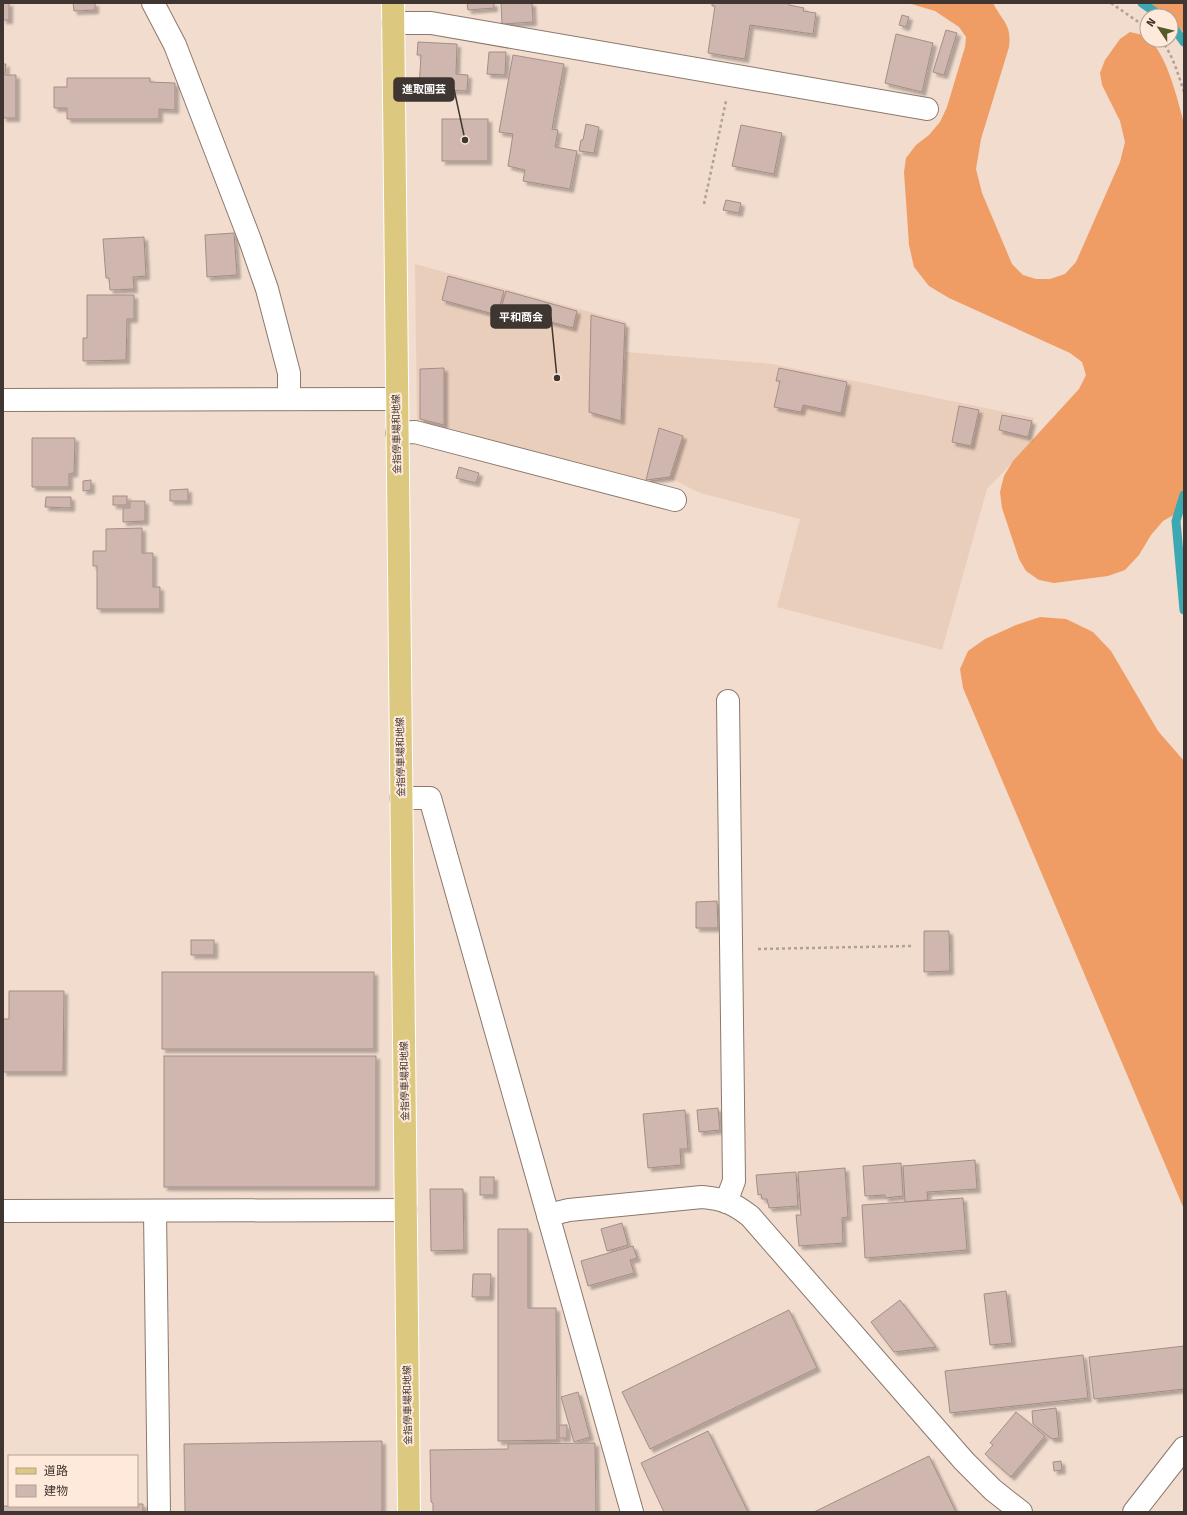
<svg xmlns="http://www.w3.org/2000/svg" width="1187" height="1515" font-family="'Fira Sans','Noto Sans JP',sans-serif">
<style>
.built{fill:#eacebc}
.forest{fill:#ef9d64}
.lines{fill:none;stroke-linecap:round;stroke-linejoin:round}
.stream{stroke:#3ca8b2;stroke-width:9}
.building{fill:#cfb6af;stroke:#a58d87;filter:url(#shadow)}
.minor-casing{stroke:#8c786c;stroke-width:24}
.major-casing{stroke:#fff;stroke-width:24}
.path{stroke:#b2a196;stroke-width:2.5;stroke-dasharray:3 3;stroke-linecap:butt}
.minor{stroke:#fff;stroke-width:22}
.major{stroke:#ddc880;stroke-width:22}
.labels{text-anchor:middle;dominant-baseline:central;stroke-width:4;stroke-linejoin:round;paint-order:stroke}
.street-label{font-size:10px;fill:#3f3631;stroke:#ffe9db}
.leader{fill:none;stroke:#3f3631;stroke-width:1.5}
.callout-dot{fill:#3f3631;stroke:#ffe9db;stroke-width:1.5}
.callout{fill:#3f3631;stroke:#3f3631;stroke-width:1.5}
.callout-label{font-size:11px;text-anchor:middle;font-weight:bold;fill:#fff}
</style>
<defs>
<filter id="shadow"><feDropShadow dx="3.5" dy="3.5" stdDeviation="1" flood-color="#0004"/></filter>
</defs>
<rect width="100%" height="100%" fill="#f1dcce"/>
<path class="built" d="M415 264 627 322 626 352 772 364 1034 418 1030 444 987 489 942 650 777 607 800 519 700 493 672 479 649 482 417 422Z"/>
<g class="forest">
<path d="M908 3H993C1002 21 1012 24 1009 47L981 139 976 169 982 193 1012 264 1023 275 1036 279H1050L1065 274 1076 262 1120 162 1125 142 1120 121 1102 85 1100 73 1105 60 1120 39 1130 32C1134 33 1139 34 1143 35 1166 47 1177 99 1184 123V509L1163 521 1151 535 1139 555 1125 570 1108 576 1054 583 1039 580 1026 571 1019 559 1002 508 1000 492 1004 476 1013 461 1079 389 1086 375 1082 362 1070 353 949 298 929 286 914 267 909 245 904 172 906 158 916 145 929 135 940 122 947 107 965 47 966 37 959 27 935 11Z"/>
<path d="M1150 3H1184V33L1171 18V16H1168Z"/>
<path d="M1040 617 1066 619 1093 632 1111 651 1158 731 1184 761V1209L963 688 960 669 968 651 985 639 1016 625Z"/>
</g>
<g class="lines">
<g class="stream">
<path d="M1142 3 1161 16"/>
<path d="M1171 24 1184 42"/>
<path d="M1184 495 1176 521 1184 610"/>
</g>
</g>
<g class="building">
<rect x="3" y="3" width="6" height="17"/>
<path d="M73 3H95V10L74 11Z"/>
<path d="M467 3H494V8L468 10Z"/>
<path d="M501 3H532L533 22 502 24Z"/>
<path d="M712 3H789V5L804 8 803 11 816 13 813 34 750 25 745 59 708 53 715 6H712Z"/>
<path d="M902 15 909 17 906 27 899 25Z"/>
<path d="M946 30 957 33 944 75 933 72Z"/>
<path d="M896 34 933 43 922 92 885 83Z"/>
<path d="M418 42 457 44 456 74 468 75 467 91 419 89 421 55H417Z"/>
<path d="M489 52H506L505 75 487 74Z"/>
<path d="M513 55 564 64 552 129 558 130 555 147 577 151 570 189 523 181 525 170 508 166 513 134 499 132Z"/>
<path d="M3 64H6L5 75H16V118H3Z"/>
<path d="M67 78H150V82L175 83V110L159 109V119H67V108H54V87H67Z"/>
<rect x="442" y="119" width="46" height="42"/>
<path d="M586 124 599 127 594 153 579 151 581 140H583Z"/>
<path d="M741 125 782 133 774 174 732 166Z"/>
<path d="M726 200 741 203 739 213 723 210Z"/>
<path d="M234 233 237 275 207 277 205 235Z"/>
<path d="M144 237 146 276 133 277 134 289 110 290 109 278H106L103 239Z"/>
<path d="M448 276 504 291 497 315 442 300Z"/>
<path d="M506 291 577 311 573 328 518 313 499 315Z"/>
<path d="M87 295H134V319H127L126 360 83 361V338H87Z"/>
<path d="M591 315 625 324 621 421 589 412Z"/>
<path d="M444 368V425L420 419V369Z"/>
<path d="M779 368 847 382 841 413 803 405 801 412 774 407 780 381H776Z"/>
<path d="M959 406 979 410 971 446 952 442Z"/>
<path d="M1002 415 1032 421 1028 437 999 430Z"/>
<path d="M659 428 683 436 670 477 646 480Z"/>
<path d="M32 438H75L74 473 69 474V487H32Z"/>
<path d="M459 467 479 473 476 483 456 478Z"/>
<path d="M91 480V490L83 491V481Z"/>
<path d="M188 489V501H170V490Z"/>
<rect x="113" y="496" width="14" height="9"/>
<path d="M46 497H71V508L45 507Z"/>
<path d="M130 501H145V521L123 522V508H130Z"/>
<path d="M142 528V553H153V587H160V609H97V566H93V551H106V529Z"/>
<path d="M717 901 718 928H696V902Z"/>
<path d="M924 931H949L950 971 924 972Z"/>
<rect x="191" y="940" width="23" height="15"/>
<rect x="162" y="972" width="212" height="77"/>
<path d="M9 991H64L63 1072H3V1019H9Z"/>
<rect x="164" y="1056" width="212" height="131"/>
<path d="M718 1108 720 1130 699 1132 697 1110Z"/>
<path d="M685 1110 688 1149H680L681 1165 648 1168 643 1114Z"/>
<path d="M975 1160 977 1189 927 1192 928 1200 905 1202 903 1166Z"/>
<path d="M901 1163 903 1196 885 1198V1195L865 1196 863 1166Z"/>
<path d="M845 1168 848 1217 842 1218 843 1243 799 1246 796 1215H801L798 1172Z"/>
<path d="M796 1172 798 1206 769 1208 767 1199H762L761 1194 758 1195 756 1175Z"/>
<rect x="480" y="1177" width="14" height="18"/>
<path d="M430 1189H463L464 1250 431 1251Z"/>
<path d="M963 1198 967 1250 865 1258 862 1205Z"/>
<path d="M622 1223 628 1245 607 1251 601 1229Z"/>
<path d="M498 1229H528V1308H556L557 1440 498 1441Z"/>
<path d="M633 1246 637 1258 630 1260 634 1273 588 1286 581 1261Z"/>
<path d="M473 1274H491L490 1297H472Z"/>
<path d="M1006 1291 1012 1343 990 1345 984 1294Z"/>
<path d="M900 1300 936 1347 894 1352 871 1322Z"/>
<path d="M789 1310 817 1368 650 1449 622 1392Z"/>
<path d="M1184 1346V1389L1094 1399 1089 1357Z"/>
<path d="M1083 1355 1088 1398 950 1413 945 1371Z"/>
<path d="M578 1392 590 1437 574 1442 561 1397Z"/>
<path d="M1056 1408 1059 1438 1052 1439 1033 1424 1032 1411Z"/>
<path d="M1016 1412 1045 1436 1011 1477 985 1454 993 1445 990 1443Z"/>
<rect x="559" y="1425" width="8" height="13"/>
<path d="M708 1431 748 1512H664L641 1463Z"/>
<path d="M382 1441V1512H185L184 1444Z"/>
<path d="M595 1443 596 1512H433V1503L431 1502 430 1450 508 1449V1444Z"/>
<path d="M929 1456 956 1512H814Z"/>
<path d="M1061 1461 1062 1470 1054 1471 1053 1462Z"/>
<path d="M137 1504H143V1512H3V1506H137Z"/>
</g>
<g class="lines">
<g class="minor-casing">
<g id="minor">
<path d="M153 3 175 45 250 240 267 289 289 373V399"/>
<path d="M393 23H431L927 109"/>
<path d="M3 400 397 399"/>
<path d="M397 433 415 432 675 500"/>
<path d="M401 798H430L632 1512"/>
<path d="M726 1202 734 1181 728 701"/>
<path d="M3 1211 406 1210"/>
<path d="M155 1211 159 1512"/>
<path d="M548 1215 569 1210 702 1197C724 1199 733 1203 750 1216L964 1461 993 1490 1021 1512"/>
<path d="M1134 1512 1184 1448"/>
</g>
</g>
<g class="major-casing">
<path id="major" d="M393 3 409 1512"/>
</g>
<g class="path">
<path d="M1111 3 1147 28"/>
<path d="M1161 40C1173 55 1178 74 1184 92"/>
<path d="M704 204 726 101"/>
<path d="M758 949 911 946"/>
</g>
<use href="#minor" class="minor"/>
<use href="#major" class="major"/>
</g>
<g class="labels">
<g class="street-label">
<text transform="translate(397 434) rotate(-91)">金指停車場和地線</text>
<text transform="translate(401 757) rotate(-91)">金指停車場和地線</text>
<text transform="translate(405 1081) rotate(-91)">金指停車場和地線</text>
<text transform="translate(408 1405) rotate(-91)">金指停車場和地線</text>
</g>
</g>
<path class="leader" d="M465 140L454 89M557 378L551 317"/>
<g class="callout-dot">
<circle cx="465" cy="140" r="4"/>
<circle cx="557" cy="378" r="4"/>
</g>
<g class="callout">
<rect x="394" y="78" width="60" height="23" rx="4"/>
<rect x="491" y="305" width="60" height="23" rx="4"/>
</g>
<g class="callout-label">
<text x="424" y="93">進取園芸</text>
<text x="521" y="321">平和商会</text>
</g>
<rect width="1187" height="1515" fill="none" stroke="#3f3631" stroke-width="8"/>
<rect x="8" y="1455" width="130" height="52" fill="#ffe9db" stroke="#b2a197"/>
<rect x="16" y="1468" width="20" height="6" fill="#ddc880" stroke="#b2a197"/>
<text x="44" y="1475" font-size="12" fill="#3f3631">道路</text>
<rect x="16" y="1485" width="20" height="12" fill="#cfb6af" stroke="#b2a197"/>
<text x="44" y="1495" font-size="12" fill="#3f3631">建物</text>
<g transform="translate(1159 28) rotate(305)"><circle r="19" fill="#ffe9db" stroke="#b2a197"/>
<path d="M0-3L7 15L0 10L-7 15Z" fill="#545b29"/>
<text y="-6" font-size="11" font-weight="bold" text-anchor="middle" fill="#3f3631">N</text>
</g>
</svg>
